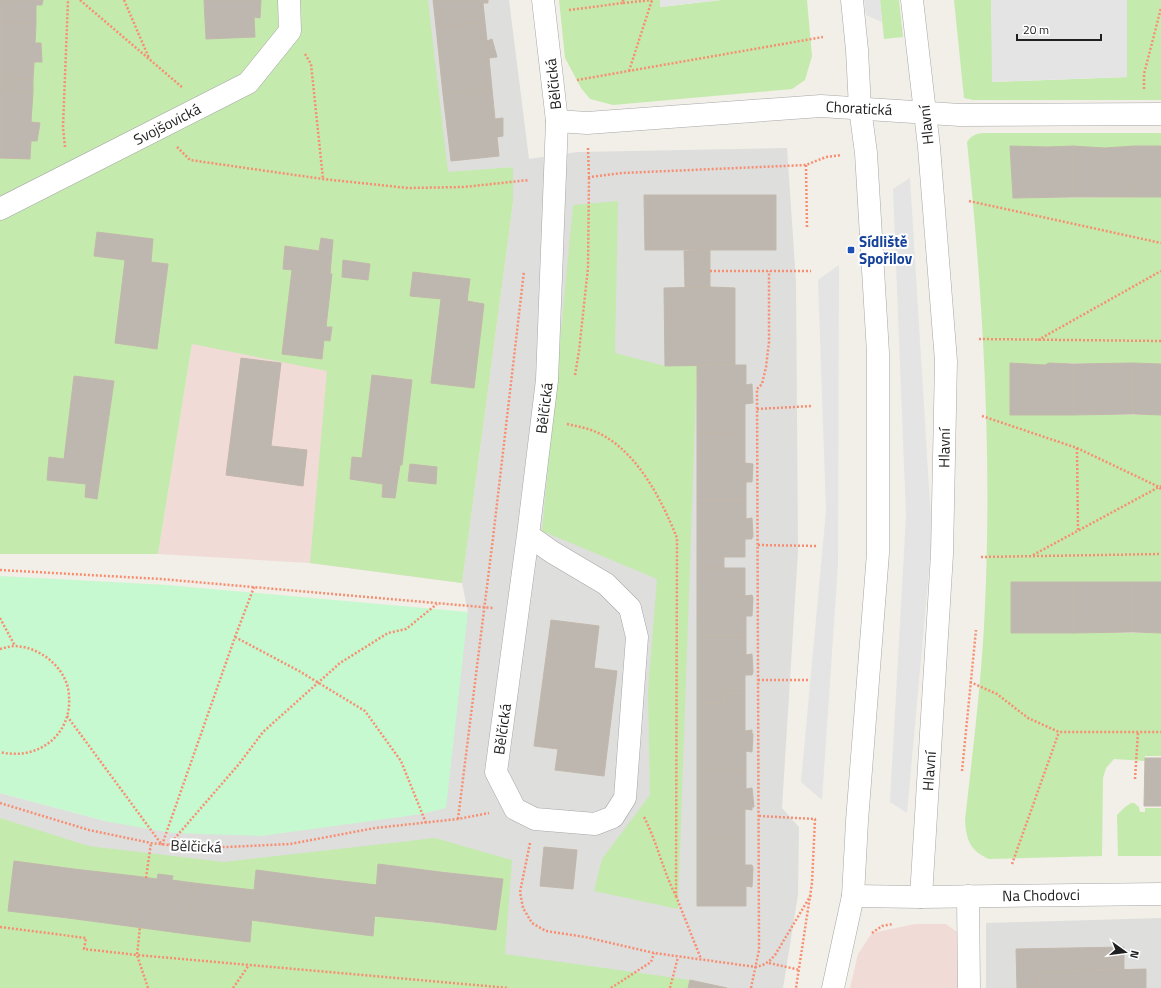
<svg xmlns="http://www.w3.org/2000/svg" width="1161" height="988" font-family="'Titillium Web',sans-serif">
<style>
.residential{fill:#dededd}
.commercial{fill:#f1dbd7}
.grass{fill:#c5eaae;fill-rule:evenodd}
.park{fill:#c6f9d0}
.parking{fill:#e4e4e4}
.building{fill:#beb7b0;stroke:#c2b7aa}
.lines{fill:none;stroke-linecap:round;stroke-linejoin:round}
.minor-casing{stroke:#a7a7a7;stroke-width:23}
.path{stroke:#f88e71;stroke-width:2.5;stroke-dasharray:2 2;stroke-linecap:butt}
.minor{stroke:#fff;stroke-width:22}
.transit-dot{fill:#1a4fb4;stroke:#fff;stroke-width:1.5}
.labels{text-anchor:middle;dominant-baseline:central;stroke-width:4;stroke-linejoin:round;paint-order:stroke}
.street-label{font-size:15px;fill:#202020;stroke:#fff}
.transit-label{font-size:15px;font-weight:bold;fill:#164399;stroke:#fff;text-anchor:start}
</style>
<rect width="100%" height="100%" fill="#f1efe7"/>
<g class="residential">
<path d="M0 0H509L529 159 578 152 787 148 796 282 798 551 782 808 799 827 798 895 783 988H69L0 929V793L109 822 468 612 462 583 513 203V167L448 173 0 195Z"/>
<path d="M1161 918V988H986V923Z"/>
</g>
<g class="commercial">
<path d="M207 198 511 220 462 583 310 563 158 554 192 344Z"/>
<path d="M915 924H946L957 932 962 944V988H850L858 954 872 933Z"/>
</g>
<g class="grass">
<path d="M43 0H204L206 39 255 37 254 17H260L261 0H428L448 172 513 167V203L462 583 310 563 327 371 192 344 158 554H0V158L30 159 31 141H37L40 123 31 122 34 62 42 61 41 43H35L36 5H42ZM97 232 153 239 151 262 168 264 157 349 116 343 125 260 94 256ZM321 238 333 240 330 274H332L326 327 332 328 330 341 324 340 322 359 282 353 292 270 283 269 286 246 319 251ZM343 261 370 264 368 280 342 277ZM413 272 470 279 467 301 484 304 473 388 431 383 441 299 410 296ZM372 375 412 380 402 465H400L395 498 382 496 383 484 350 479 352 457 362 458ZM74 376 114 381 97 499 85 497 86 484 47 480 49 457 64 459ZM410 464 437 467 436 484 408 481Z"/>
<path d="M559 0H660L661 7 721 0H807L812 56 805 80 792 89 613 105 590 99 581 88 565 58Z"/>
<path d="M880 0H899L903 37 884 39Z"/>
<path d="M954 0H991L993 82 1127 77V0H1161V100H973L964 98Z"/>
<path d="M982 133H1161V146L1105 148 1073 146 1047 147H1010L1013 198 1161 197V364L1049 363 1045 365 1010 363V415H1161V582H1011V633H1161V756H1145V761L1114 759 1106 768 1103 778 1102 856 989 859C970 851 966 839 965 820 973 749 982 678 985 606 992 451 983 297 967 142 971 136 975 134 982 133Z"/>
<path d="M618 201 615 353 665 366 697 365 678 909 594 891 602 859 650 795 648 691 657 579 542 531 573 205Z"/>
<path d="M1131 803H1134L1139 807 1140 812H1145V808H1161V856H1118L1117 815 1125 807Z"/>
<path d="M0 818 89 846 224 862 435 838 512 860 505 954 690 980 687 988H0ZM14 861 157 879 173 876 172 880 254 890 256 870 377 885 378 864 502 879 496 930 374 916 373 936 251 920 249 941 8 911Z"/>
</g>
<path class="park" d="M0 576 167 585 468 612 446 808 422 814 261 836 172 833 109 822 0 793Z"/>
<g class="parking">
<path d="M660 0H721L660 7Z"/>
<path d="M864 0H880L882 22 866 15Z"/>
<path d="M991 0H1127V77L992 82Z"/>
<path d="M910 178 932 537 907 813 890 802 906 516 893 189Z"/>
<path d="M839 265 838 564 822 800 801 782 826 511 818 280Z"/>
</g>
<g class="building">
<path d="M0 0H43L42 5H36V24L0 22Z"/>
<path d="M204 0H261L260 18 254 17 255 37 206 39Z"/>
<path d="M433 0H488V3H483L485 22 436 27Z"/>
<path d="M0 22 36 24 35 43H41L42 62H34L33 80 11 79 10 91 0 90Z"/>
<path d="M485 22 487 41 492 39 497 57 489 58 492 89 443 94 436 27Z"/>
<path d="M11 79 33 80V92L10 91Z"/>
<path d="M492 89 495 119 503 118V136L497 137 499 156 451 161 443 94Z"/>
<path d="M0 90 33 92 31 122 40 123 37 141H31L30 159 0 158Z"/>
<path d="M1010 146 1047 147 1073 146V197L1013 198Z"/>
<path d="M1073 146 1105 148 1134 146 1133 197H1073Z"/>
<path d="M1134 146H1161V197H1133Z"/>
<path d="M644 195H776V250H645Z"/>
<path d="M97 232 153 239 151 262 168 264 157 349 115 343 125 260 94 256Z"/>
<path d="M321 238 333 240 330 274H332L326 327H332L330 341 324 340 322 359 282 354 292 270 283 269 285 246 319 251Z"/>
<path d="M710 250V287L685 288 684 251Z"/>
<path d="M343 260 370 264 368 280 342 277Z"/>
<path d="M413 272 470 279 467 301 484 304 474 388 431 383 441 299 410 296Z"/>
<path d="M710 287 735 288V365L665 366 664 288Z"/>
<path d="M241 358 281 363 271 446 307 450 303 486 226 475Z"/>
<path d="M1010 363 1045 365 1049 363 1073 364 1072 415H1010Z"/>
<path d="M1133 363 1161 364V415L1133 414Z"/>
<path d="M1133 363V414L1072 415 1073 364Z"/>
<path d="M697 365H746V385L752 384 753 403 745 404V434L697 433Z"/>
<path d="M372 375 412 380 402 465H400L395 498 382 497 383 484 350 479 352 457 362 458Z"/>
<path d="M74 376 114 381 97 499 85 497 86 484 47 480 49 457 64 459Z"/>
<path d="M697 433 745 434V463L753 464 752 482H746V500H697Z"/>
<path d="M410 464 437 467 436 484 408 481Z"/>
<path d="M697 500H746V519L752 518 753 537H752V539H745V557H724V568H697Z"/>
<path d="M697 568H745V596L752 595 753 598 752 616H746V635H697Z"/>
<path d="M1011 582H1073L1072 633H1011Z"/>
<path d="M1073 582H1133V632L1072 633Z"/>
<path d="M1133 582H1161V633L1133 632Z"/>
<path d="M551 620 599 626 594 668 617 671 604 776 555 770 558 749 534 746Z"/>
<path d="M697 635H746V655L752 654 753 672 752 675H745V693H724V703H697Z"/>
<path d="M724 693H745V731L752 730V734H753L752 752 746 751V770L697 771V703H724Z"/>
<path d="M1145 758H1161V806H1144Z"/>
<path d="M746 770V789L752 788 754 807H752V810L745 809V837L697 838V771Z"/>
<path d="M745 837V865H752L753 868 752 887 746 886V906H697V838Z"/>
<path d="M544 847 577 850 573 889 540 886Z"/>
<path d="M14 861 74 869 68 918 8 911Z"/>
<path d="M378 864 440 872 434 922 374 916Z"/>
<path d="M74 869 135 876 128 926 68 918Z"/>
<path d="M256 870 316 878 311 928 251 920Z"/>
<path d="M440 872 503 879 496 930 434 922Z"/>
<path d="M158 874 173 876 172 880 194 883 187 934 128 926 135 876 157 879Z"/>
<path d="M316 878 377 885 373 936 311 928Z"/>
<path d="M194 883 254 890 250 942 187 934Z"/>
<path d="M1124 947V969L1039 972V988H1017L1016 949Z"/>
<path d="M1146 969V988H1039V972Z"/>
<path d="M690 980 727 988H688Z"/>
</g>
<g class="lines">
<g class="minor-casing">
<g id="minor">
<path d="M912 0 929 147 946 361 942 554 921 897"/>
<path d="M557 121 587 123 821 106 960 115 1161 114"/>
<path d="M0 209 248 83 290 31 289 0"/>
<path d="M528 535 552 552 606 584 630 608 637 637 625 798 613 817 595 824 535 819 515 809 496 772 528 535 547 380 557 121 543 0"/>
<path d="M853 896 921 897 1161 894"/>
<path d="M968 896 969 988"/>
<path d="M833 988 853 896 857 821 878 553V353L866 153 860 108 857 50 852 0"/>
</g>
</g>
<g class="path">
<path d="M80 0 183 88"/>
<path d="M124 0 149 58"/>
<path d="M623 3 652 0"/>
<path d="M569 10 623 3V0"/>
<path d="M305 54 311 64 323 179"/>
<path d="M629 71 652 0"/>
<path d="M577 80 823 37"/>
<path d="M1144 89V74L1161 8"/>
<path d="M65 147 63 127 68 0"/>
<path d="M177 147 190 160 323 179 408 188 464 187 529 180"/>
<path d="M588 148 589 177 622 173 806 165 826 157 841 155"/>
<path d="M806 165 807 229"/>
<path d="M969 201 1161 243"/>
<path d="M710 271H811"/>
<path d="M979 339 1161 341"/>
<path d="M1038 340 1161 271"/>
<path d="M575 375 579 351 588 268 589 177"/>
<path d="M757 409 812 406"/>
<path d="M982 416 1077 448 1159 487 1161 486"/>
<path d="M567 424C575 426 583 427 591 430 634 445 661 498 677 538L676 896C663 871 657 842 644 817"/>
<path d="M1077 448 1078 531"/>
<path d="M758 545 816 546"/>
<path d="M1033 555 1159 487 1161 489"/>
<path d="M981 557 1161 554"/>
<path d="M0 570 161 579 493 608"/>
<path d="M0 618 15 646"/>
<path d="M235 637 299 671 365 711 401 761 426 823"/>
<path d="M0 649C5 648 10 646 15 646 41 647 68 669 69 696 72 736 37 761 0 752"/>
<path d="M758 680H808"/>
<path d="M970 682 997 694 1028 718 1059 732H1161"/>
<path d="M67 716 162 845"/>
<path d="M962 771 976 630"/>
<path d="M1135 779 1138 732"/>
<path d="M0 803 89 830 151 843 169 845 227 847 290 844 375 828 458 819 489 813"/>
<path d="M759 816 815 819 812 883 796 988"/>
<path d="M458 819 493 538 524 271"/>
<path d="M530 843 520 892 523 908 532 923 546 931 585 937 654 953 756 967C765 965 769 962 775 955L811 895"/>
<path d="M162 845 235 637 254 587"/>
<path d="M169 845 239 764 263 732 340 663 388 633 406 629 437 604"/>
<path d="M1012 864 1059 732"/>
<path d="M146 878 151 843"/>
<path d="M676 896 701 959"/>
<path d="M0 927 86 938 84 949 137 955 140 927"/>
<path d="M872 933 882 926 893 924"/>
<path d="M769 963 800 970"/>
<path d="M148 988 137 955 509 988"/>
<path d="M233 988 249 965"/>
<path d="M611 988 651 962 654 953"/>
<path d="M670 988 678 957"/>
<path d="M751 988 759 950 757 389 762 384 766 367 769 342V271"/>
</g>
<use href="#minor" class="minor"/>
</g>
<rect class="transit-dot" x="847" y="246" width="8" height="8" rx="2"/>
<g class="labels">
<g class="street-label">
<text transform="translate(553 84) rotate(-96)">Bělčická</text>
<text transform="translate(859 108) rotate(3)">Choratická</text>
<text transform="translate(167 124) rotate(-27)">Svojšovická</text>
<text transform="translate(926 125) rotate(-96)">Hlavní</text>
<text transform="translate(544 408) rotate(-83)">Bělčická</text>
<text transform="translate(944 448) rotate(-89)">Hlavní</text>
<text transform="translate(502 729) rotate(-82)">Bělčická</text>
<text transform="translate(929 771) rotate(-86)">Hlavní</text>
<text transform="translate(196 846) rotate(2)">Bělčická</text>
<text transform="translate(1041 895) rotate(-1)">Na Chodovci</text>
</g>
<g class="transit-label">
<text x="859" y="241">Sídliště<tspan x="859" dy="17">Spořilov</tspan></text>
</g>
</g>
<g transform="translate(1125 952) rotate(104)" stroke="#ffffff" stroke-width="3" paint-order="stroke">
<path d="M0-3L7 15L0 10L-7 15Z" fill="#202020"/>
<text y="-6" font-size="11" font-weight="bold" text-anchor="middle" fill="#202020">N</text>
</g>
<path d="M1017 34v6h84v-6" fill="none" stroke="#202020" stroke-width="2"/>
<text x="1023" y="34" font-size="12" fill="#202020" stroke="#ffffff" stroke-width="3" paint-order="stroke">20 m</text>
</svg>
